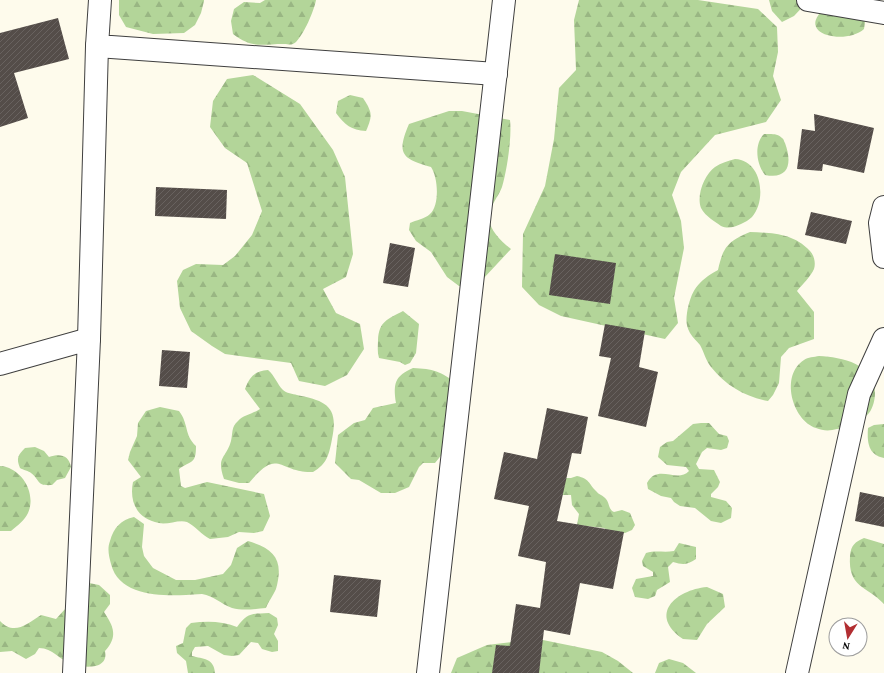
<svg xmlns="http://www.w3.org/2000/svg" width="884" height="673" font-family="'Crimson Pro',serif">
<style>
.forest{fill:url(#forest-firs)}
.building{fill:url(#building-hatch)}
.lines{fill:none;stroke-linecap:round;stroke-linejoin:round}
.street-casing{stroke:#3f3f3f;stroke-width:24}
.street{stroke:#fff;stroke-width:22}
</style>
<defs>
<pattern id="forest-firs" width="22" height="20" patternUnits="userSpaceOnUse"><rect width="22" height="20" fill="#b3d599"/><path d="M5 1l3.5 6h-7zM16 11l3.5 6h-7z" fill="#99b683"/></pattern>
<pattern id="building-hatch" width="6" height="6" patternUnits="userSpaceOnUse"><rect width="6" height="6" fill="#544d49"/><path d="M-1 1l2-2M0 6l6-6M5 7l2-2" fill="none" stroke="#68625f"/></pattern>
</defs>
<rect width="100%" height="100%" fill="#fefbec"/>
<g class="forest">
<path d="M119 0H204V1L201 13 195 25 184 33 153 34 126 27 119 15Z"/>
<path d="M265 0H316C314 11 304 34 296 42 291 46 289 44 284 44 261 44 253 49 233 34L231 21 234 9 244 2 260 3Z"/>
<path d="M579 0H698L758 9 777 27 778 52 773 76 781 100 766 122 715 135 681 172 672 195 681 221 684 248 674 298 678 323 665 339 561 316 539 305 522 287 523 234 545 186 554 139 559 88 576 70 574 20Z"/>
<path d="M769 0H809L794 16 782 22 772 11Z"/>
<path d="M821 12 861 17 865 22 864 29C846 45 799 35 821 12Z"/>
<path d="M253 75 300 104 333 150 345 177 353 254 346 277 323 289 336 313 360 324 364 349 347 375 325 386 299 381 291 363 225 354 212 346 191 331 180 308 177 281 183 270 196 264 223 265 235 256 252 235 262 211 247 163 225 148 210 127 213 101 227 79Z"/>
<path d="M350 95 363 98C372 112 373 115 366 131 351 130 345 125 336 113L338 101Z"/>
<path d="M449 111H462L510 120C512 137 507 170 502 187 499 196 488 208 489 218 490 231 501 241 511 249L483 279 471 286H459L447 277 431 252 416 241 409 230 410 223C416 220 425 219 430 214 440 205 438 177 431 167 402 159 396 154 409 124Z"/>
<path d="M764 134C770 134 778 133 782 138 784 139 784 142 785 143 792 162 790 180 765 175 756 164 754 144 764 134Z"/>
<path d="M735 159C762 160 767 200 752 217 749 220 745 222 741 224 735 227 728 229 721 226 718 224 714 221 711 219 707 216 703 212 701 208 696 195 705 174 715 167 721 163 728 161 735 159Z"/>
<path d="M750 232C773 233 793 233 810 251 814 255 816 263 814 269 811 276 802 285 797 291L814 312V339L789 348 781 357 779 383 773 395 768 401C746 397 726 386 711 367 706 361 704 352 700 345 697 341 693 338 690 333 686 326 686 320 687 313 691 290 698 281 718 270 723 247 728 241 750 232Z"/>
<path d="M403 311 419 324 416 353 410 363 405 365 400 362 379 358C377 352 378 346 378 340 379 321 388 319 403 311Z"/>
<path d="M819 356C842 357 875 364 875 393 875 399 873 408 869 413 865 418 859 420 854 424 849 428 844 428 837 429 830 431 823 431 816 428 792 420 780 375 804 360 808 357 814 357 819 356Z"/>
<path d="M413 368C433 369 441 371 457 384L443 453 435 463H423L419 467 409 487 395 493H381L359 480 351 479 335 463 338 435 354 423 365 420 373 408 396 403C393 383 395 376 413 368Z"/>
<path d="M268 370C275 376 277 384 283 390 286 393 293 394 297 395 326 401 339 406 332 439 329 455 327 464 313 472 278 473 279 446 249 483H239L224 479C216 456 226 459 231 441 233 433 231 427 238 421 243 415 253 414 260 409L245 389C250 376 255 371 268 370Z"/>
<path d="M160 407 179 411C189 424 184 435 196 446 196 465 191 460 179 469L181 486 185 488 207 482 264 494 270 516 263 531 254 533 239 532 228 537 210 539C202 535 195 526 187 522 179 519 168 525 159 523 137 519 129 502 133 482L141 477 128 460 130 452 137 436 138 423 146 411Z"/>
<path d="M701 423H709L719 434 727 436 729 441 727 448 721 450 707 448 702 452 696 464 699 469 714 470 720 482 718 487 711 494V497L726 501 732 508 731 518 721 523 711 521 695 508 680 506 674 502 671 498 661 496 648 489 647 483C658 463 677 484 689 471L686 467 667 465 658 457 660 447 667 442 673 441 693 424Z"/>
<path d="M884 424V458C868 455 867 442 868 428L874 425Z"/>
<path d="M35 447 44 451 49 457C60 453 69 455 71 467L65 478 57 480 52 485C36 486 41 481 31 473 29 471 23 470 20 468 16 458 18 455 25 448Z"/>
<path d="M0 466C21 467 37 493 28 513 25 520 17 526 11 531H0Z"/>
<path d="M577 476C590 479 588 483 596 491 599 495 603 495 606 499 610 504 608 509 614 512L622 510 630 513 635 525 632 530 625 533H612L604 528 577 525 579 514 572 505 571 495H561L565 478H571Z"/>
<path d="M134 517 144 524 142 547 144 556 153 568 176 580H195L223 574 231 565 237 548 248 541C275 549 284 560 276 589 273 596 268 602 266 608 255 609 243 611 232 608 221 604 214 596 202 594 196 594 191 595 186 595 160 596 119 596 111 564 109 556 107 549 110 541 114 527 121 520 134 517Z"/>
<path d="M864 538 884 544V604C866 585 848 588 850 556 851 545 855 542 864 538Z"/>
<path d="M679 543 696 547V559C687 565 683 565 673 562L668 567 670 582 657 590 655 596 648 599 635 597 632 588 636 579 653 576V572L643 566 642 561 646 553C656 550 664 553 674 551Z"/>
<path d="M89 583 99 585 110 595V604L104 612C114 627 118 637 105 651 109 670 84 668 72 664 59 660 53 648 39 648L35 654 26 659 12 651 0 652V621C14 636 27 624 41 615L56 619 66 608 75 588Z"/>
<path d="M707 587 723 594 725 607 707 624 697 640 683 639C648 615 675 590 707 587Z"/>
<path d="M269 613 277 618 278 625 274 634 278 641V651L272 652 262 649 258 643 251 642 239 655 232 656 224 655 208 646 195 647 192 652V656C203 659 214 658 215 673H188L186 661 177 653 176 646 183 643 186 628 191 623C207 621 222 621 237 627 248 612 252 614 269 613Z"/>
<path d="M538 639 602 652 618 661 633 673H451L457 658 487 645Z"/>
<path d="M669 659 683 663 696 673H655L659 663Z"/>
</g>
<g class="building">
<path d="M58 18 69 59 14 73 28 118 0 127V33Z"/>
<path d="M814 114 874 128 864 173 823 164 822 171 797 169 802 129 815 131Z"/>
<path d="M156 187 227 190 226 219 155 216Z"/>
<path d="M811 212 852 221 846 244 805 235Z"/>
<path d="M390 243 415 248 408 287 383 283Z"/>
<path d="M555 254 616 263 610 304 549 295Z"/>
<path d="M605 324 645 331 639 367 658 372 646 427 598 416 611 358 599 356Z"/>
<path d="M162 350 190 352 187 388 159 386Z"/>
<path d="M547 408 588 417 581 454 572 453 557 521 624 532 613 589 580 583 570 635 544 630 539 673H492L496 645 510 646 516 604 540 608 546 562 518 556 529 506 494 499 504 452 537 459Z"/>
<path d="M860 492 884 497V527L855 521Z"/>
<path d="M334 575 381 580 377 617 330 612Z"/>
</g>
<g class="lines">
<g class="street-casing">
<g id="street">
<path d="M100 0 97 46 496 74"/>
<path d="M808 0 884 13"/>
<path d="M884 207 880 223 884 257"/>
<path d="M89 339 97 46"/>
<path d="M0 364 89 339 74 673"/>
<path d="M428 673 504 0"/>
<path d="M797 673 859 394 884 339"/>
</g>
</g>
<use href="#street" class="street"/>
</g>
<g transform="translate(848 637) rotate(191)"><circle r="19" fill="#ffffff" stroke="#9e9e9e"/>
<path d="M0-3L7 15L0 10L-7 15Z" fill="#b22e32"/>
<text y="-6" font-size="11" font-weight="bold" text-anchor="middle" fill="#0c0c0c">N</text>
</g>
</svg>
